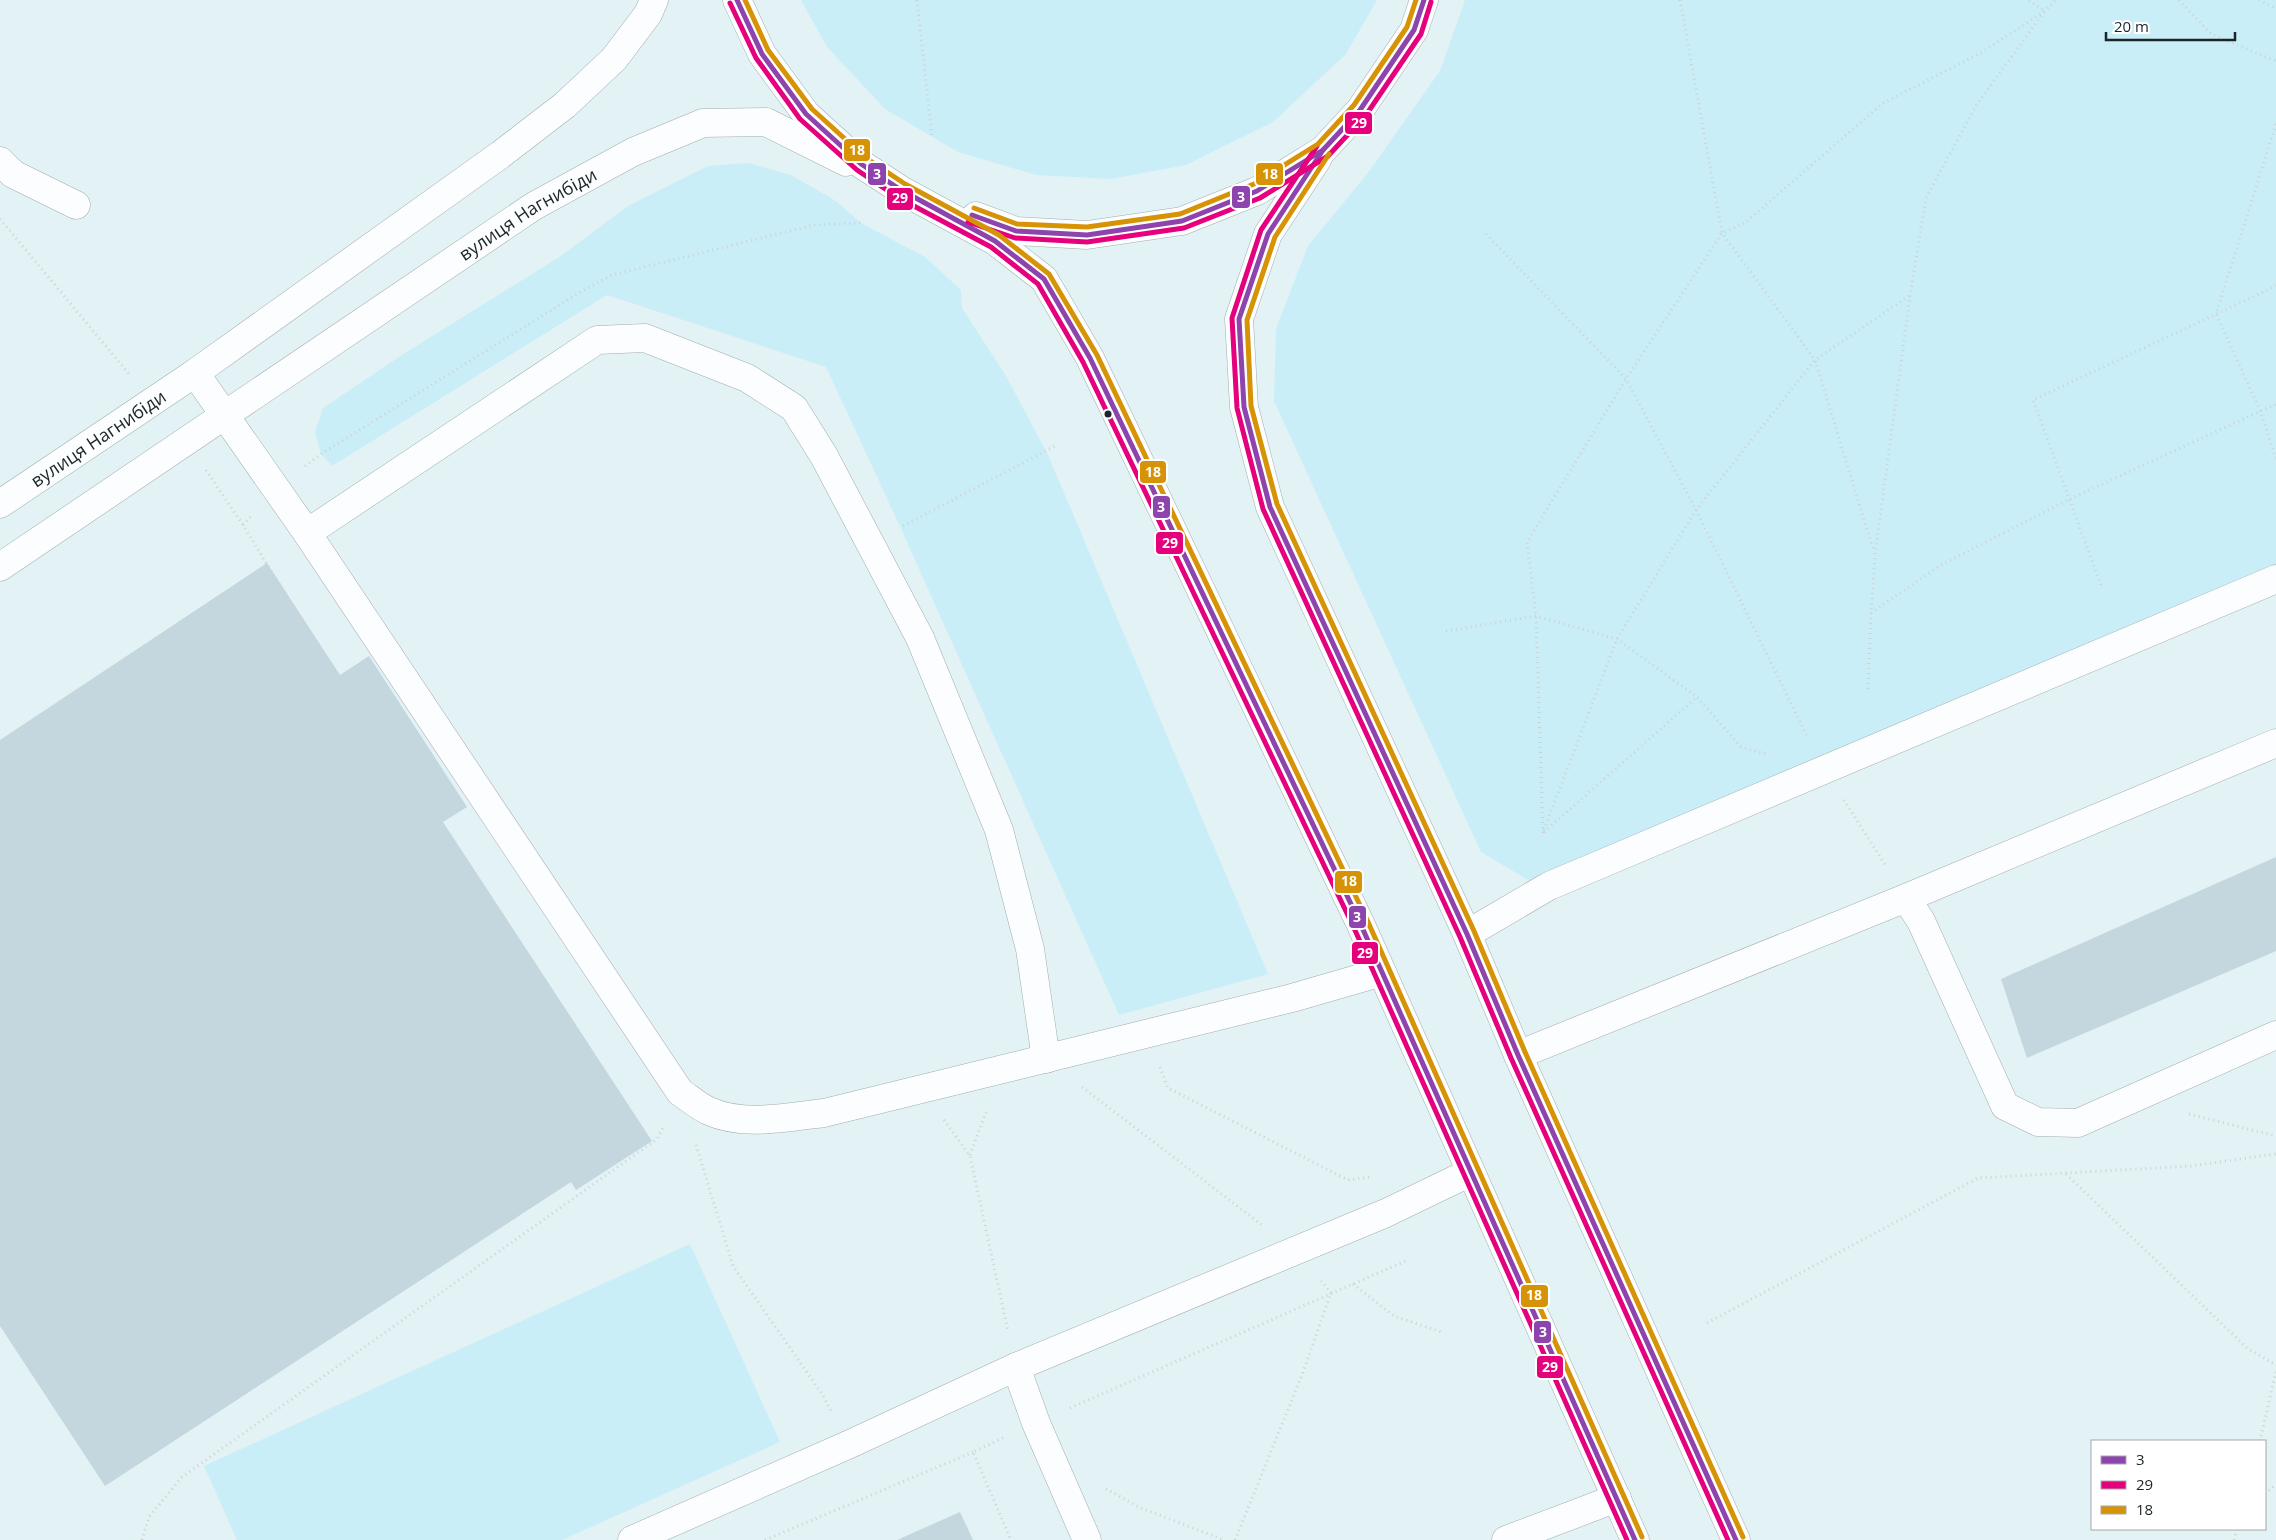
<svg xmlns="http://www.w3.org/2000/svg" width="2276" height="1540" font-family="'Open Sans',sans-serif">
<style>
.green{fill:#c9eef7}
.building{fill:#c4d6de}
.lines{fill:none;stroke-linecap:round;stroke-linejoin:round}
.minor-casing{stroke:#a2adb0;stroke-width:29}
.path{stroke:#cdd2d2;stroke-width:3;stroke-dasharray:1 4;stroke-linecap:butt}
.minor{stroke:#fbfdfe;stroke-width:28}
.bus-1-casing{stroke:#fff;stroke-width:9}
.bus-2-casing{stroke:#fff;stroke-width:9}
.bus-3-casing{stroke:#fff;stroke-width:9}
.bus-1{stroke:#8e44ad;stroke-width:5}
.bus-2{stroke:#e5007d;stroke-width:5}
.bus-3{stroke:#d69306;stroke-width:5}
.bus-dot{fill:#1b2527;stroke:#fff;stroke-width:2}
.labels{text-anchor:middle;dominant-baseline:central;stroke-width:5;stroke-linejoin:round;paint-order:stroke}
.street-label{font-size:18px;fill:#1b2527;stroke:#fff}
.line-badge{stroke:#fff;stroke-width:2}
.badge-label{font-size:14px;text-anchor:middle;font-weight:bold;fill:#fff}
</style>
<rect width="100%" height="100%" fill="#e3f2f5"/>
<g class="green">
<path d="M801 0H1377L1346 54 1273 122 1186 165 1111 179 1036 175 958 152 885 109 827 47Z"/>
<path d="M1465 0H2276V569L1577 863 1530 881 1481 852 1274 401 1276 329 1308 246 1367 174 1440 71Z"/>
<path d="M749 163 791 175 836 201 861 223 925 257 961 290 962 308 1006 376 1048 455 1268 974 1119 1015 898 522 826 367 607 295 332 466 321 454 315 432 323 408 405 353 561 256 628 206 708 166Z"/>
<path d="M690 1244 780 1442 562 1540H237L204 1466Z"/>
</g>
<g class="building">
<path d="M267 563 340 675 369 656 467 807 443 822 652 1141 576 1190 571 1182 105 1486 0 1326V740Z"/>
<path d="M2276 857V951L2027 1058 2001 979Z"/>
<path d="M960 1512 973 1540H897Z"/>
</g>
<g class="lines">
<g class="minor-casing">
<g id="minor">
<path d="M737 0 762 54 806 114 861 164 901 190 995 241 1044 279 1090 358 1361 925 1635 1540"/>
<path d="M1318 158 1268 234 1239 319 1244 407 1270 507 1467 934 1518 1055 1736 1540"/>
<path d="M0 161 13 174 76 205"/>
<path d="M976 216 1016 231 1087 235 1182 221 1257 191 1323 150 1360 110 1414 30 1424 0"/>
<path d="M195 373 500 155 565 105 614 59 648 14 654 0"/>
<path id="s1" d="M0 504 195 373 307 533 680 1092C689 1098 699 1107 709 1111 744 1127 787 1117 824 1113L1292 998 1382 972"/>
<path d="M307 533 597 340 645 338 747 378 794 408 824 456 920 638 999 830 1030 949 1046 1059"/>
<path id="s2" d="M0 567 534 206 633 152 703 123 766 122 846 162"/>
<path d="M1906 898 1921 921 2005 1106 2038 1122 2078 1123 2276 1035"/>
<path d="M1467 934 1549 886 2276 579"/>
<path d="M1518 1055 1906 898 2276 743"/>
<path d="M1016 1367 1036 1423 1087 1540"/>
<path d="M632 1540 850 1444 1016 1367 1386 1213 1471 1172"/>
<path d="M1506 1540 1617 1498"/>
</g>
</g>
<g class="path">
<path d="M917 0 932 137"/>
<path d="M1680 0 1722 233 1815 360 1874 552"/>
<path d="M2179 0 2211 34 2276 61"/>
<path d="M2259 0 2276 8"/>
<path d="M2276 124 2216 314 2260 410 2276 459"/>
<path d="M0 219 129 374"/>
<path d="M1486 234 1626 379 1696 510 1808 738"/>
<path d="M305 466 321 454 577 294 612 275 814 225 861 223"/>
<path d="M206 470 243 525 306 628"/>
<path d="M243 525 251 516"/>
<path d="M903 526 1055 446"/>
<path d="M2101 585 2033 400 2276 286"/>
<path d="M1871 613 1941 565 2070 499 2276 404"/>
<path d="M1446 631 1536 616 1617 639 1697 697 1741 747 1766 754"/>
<path d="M1868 689 1871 613 1875 555 1910 296 1926 198 1977 104 2045 11 2028 0"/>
<path d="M1844 800 1886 866"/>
<path d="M1544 830 1617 639 1696 510 1815 360 1909 296"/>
<path d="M1544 832 1697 697"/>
<path d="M1543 833 1536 616 1527 542 1626 379 1722 233 1745 223 1883 103 1979 54 2045 11 2056 0"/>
<path d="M1160 1067 1168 1088 1348 1180 1370 1177"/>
<path d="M1082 1087 1262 1225"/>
<path d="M2189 1114 2276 1136"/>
<path d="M944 1120 970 1156 1008 1331"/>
<path d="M696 1145 733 1266 822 1394 832 1413"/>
<path d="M970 1155 986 1112"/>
<path d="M2066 1174 2247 1348 2276 1365"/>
<path d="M1353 1284 1394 1316 1444 1333"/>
<path d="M1707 1323 1978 1178 2191 1166 2276 1154"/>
<path d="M1070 1408 1408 1260"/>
<path d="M1003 1438 973 1452 1011 1540"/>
<path d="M2260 1441 2276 1371"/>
<path d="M1106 1489 1141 1508 1224 1540"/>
<path d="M2265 1494 2276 1484"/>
<path d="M142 1540 149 1517 182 1477 657 1139 664 1125"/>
<path d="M765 1540 973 1452"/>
<path d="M1235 1540 1302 1375 1331 1293 1321 1281"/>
<path d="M2234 1540 2237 1529"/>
</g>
<use href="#minor" class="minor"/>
<g class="bus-1-casing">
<g id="bus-1">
<path d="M737 0 762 54 806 114 861 164 901 190 995 241 1044 279 1090 358 1361 925 1635 1540"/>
<path d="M1323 150 1268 234 1239 319 1244 407 1270 507 1467 934 1518 1055 1736 1540"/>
<path d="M972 215 1016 231 1087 235 1182 221 1257 191 1323 150 1360 110 1414 30 1424 0"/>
</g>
</g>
<g class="bus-2-casing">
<g id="bus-2">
<path d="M730 3 756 58 800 119 857 170 897 197 991 247 1038 284 1083 362 1354 928 1627 1540"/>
<path d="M1317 146 1261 230 1232 318 1237 408 1263 509 1460 937 1511 1058 1728 1540"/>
<path d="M968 222 1015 238 1087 242 1184 228 1260 198 1328 156 1366 115 1421 34 1431 2"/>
</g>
</g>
<g class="bus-3-casing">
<g id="bus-3">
<path d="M745 0 768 50 812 109 866 158 905 184 999 235 1049 274 1097 355 1368 922 1642 1537"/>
<path d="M1329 154 1275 237 1247 320 1251 406 1277 504 1474 931 1525 1052 1743 1537"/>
<path d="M974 208 1017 224 1087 227 1180 214 1254 184 1318 144 1354 105 1407 27 1416 0"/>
</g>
</g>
<use href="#bus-1" class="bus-1"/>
<use href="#bus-2" class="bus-2"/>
<use href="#bus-3" class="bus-3"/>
</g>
<circle class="bus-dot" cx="1108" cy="414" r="4.5"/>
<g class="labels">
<g class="street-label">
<text stroke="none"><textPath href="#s2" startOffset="635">вулиця Нагнибіди</textPath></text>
<text stroke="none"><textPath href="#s1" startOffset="118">вулиця Нагнибіди</textPath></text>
</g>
</g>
<g class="line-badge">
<rect x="1344" y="111" width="29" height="24" rx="5" fill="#e5007d"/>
<rect x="843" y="138" width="28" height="24" rx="5" fill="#d69306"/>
<rect x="1255" y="162" width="29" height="24" rx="5" fill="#d69306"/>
<rect x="867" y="162" width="20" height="24" rx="5" fill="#8e44ad"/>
<rect x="1231" y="185" width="20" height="24" rx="5" fill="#8e44ad"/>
<rect x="886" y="187" width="28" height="24" rx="5" fill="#e5007d"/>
<rect x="1139" y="460" width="28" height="24" rx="5" fill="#d69306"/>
<rect x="1152" y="495" width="19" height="24" rx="5" fill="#8e44ad"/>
<rect x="1155" y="531" width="29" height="24" rx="5" fill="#e5007d"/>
<rect x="1334" y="870" width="29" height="24" rx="5" fill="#d69306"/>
<rect x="1348" y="905" width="19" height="24" rx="5" fill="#8e44ad"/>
<rect x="1351" y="941" width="28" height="24" rx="5" fill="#e5007d"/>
<rect x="1520" y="1284" width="29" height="24" rx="5" fill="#d69306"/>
<rect x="1533" y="1320" width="19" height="24" rx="5" fill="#8e44ad"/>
<rect x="1536" y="1355" width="28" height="24" rx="5" fill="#e5007d"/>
</g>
<g class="badge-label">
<text x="1359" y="128">29</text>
<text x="857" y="155">18</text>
<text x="1270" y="179">18</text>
<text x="877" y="179">3</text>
<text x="1241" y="202">3</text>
<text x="900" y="203">29</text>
<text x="1153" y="477">18</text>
<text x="1161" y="512">3</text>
<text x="1170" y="548">29</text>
<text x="1349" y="886">18</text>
<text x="1357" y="922">3</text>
<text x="1365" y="958">29</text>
<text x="1534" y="1300">18</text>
<text x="1543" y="1337">3</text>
<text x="1550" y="1372">29</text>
</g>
<rect x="2091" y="1440" width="175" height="90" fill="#ffffff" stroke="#a4a8a9"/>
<rect x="2101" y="1456" width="25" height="8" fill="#8e44ad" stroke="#a4a8a9"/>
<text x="2136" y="1465" font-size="15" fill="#1b2527">3</text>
<rect x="2101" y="1481" width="25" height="8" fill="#e5007d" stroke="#a4a8a9"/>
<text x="2136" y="1490" font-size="15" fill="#1b2527">29</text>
<rect x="2101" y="1506" width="25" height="8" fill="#d69306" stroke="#a4a8a9"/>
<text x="2136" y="1515" font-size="15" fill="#1b2527">18</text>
<path d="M2106 32v8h129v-8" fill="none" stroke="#1b2527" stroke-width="2.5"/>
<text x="2114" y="32" font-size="15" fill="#1b2527" stroke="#ffffff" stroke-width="4" paint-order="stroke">20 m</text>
</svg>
